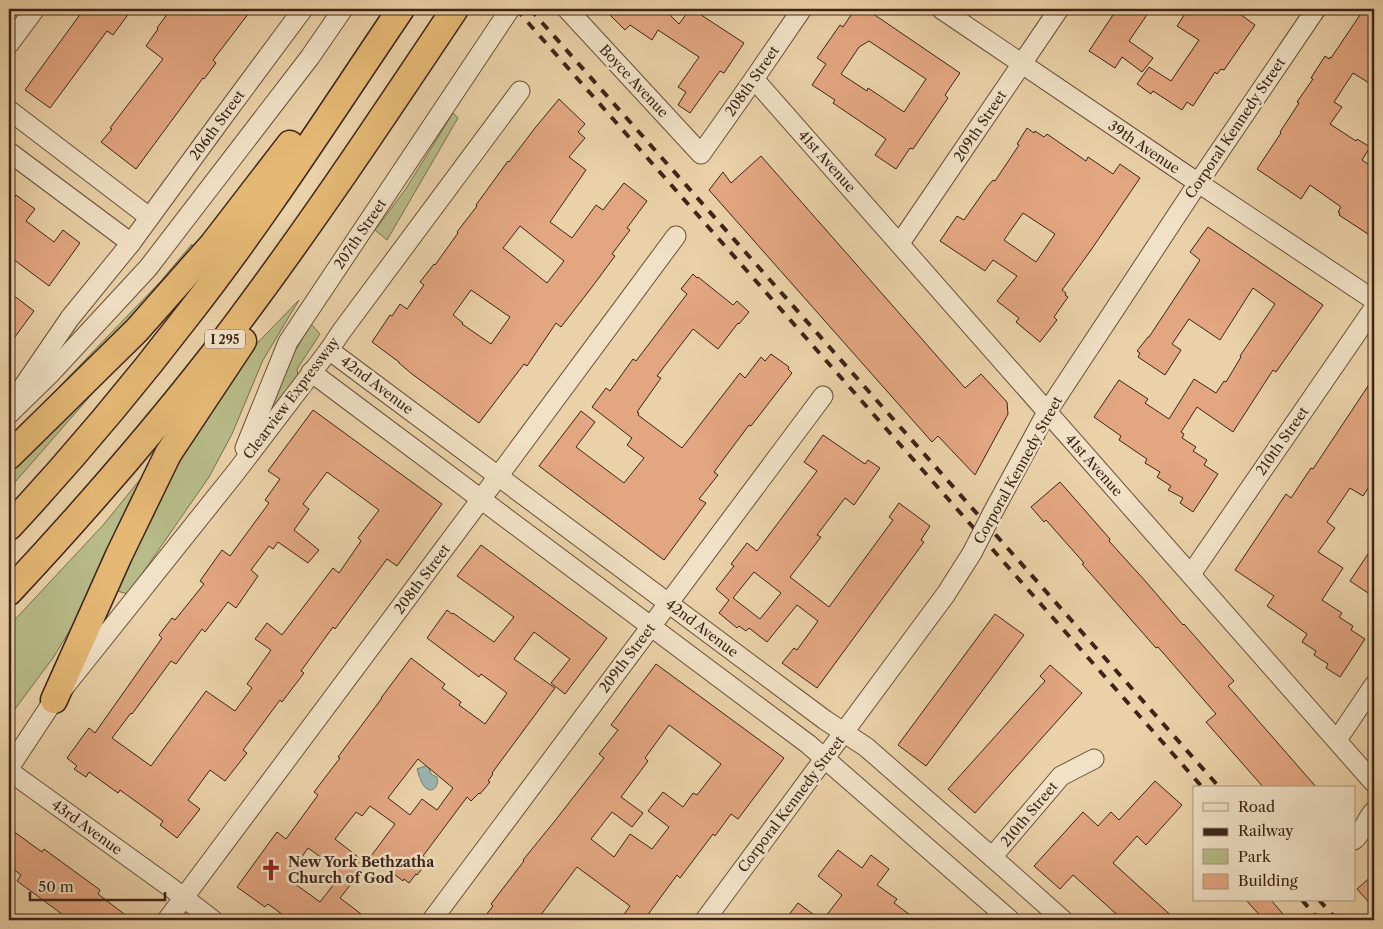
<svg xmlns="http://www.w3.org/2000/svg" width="1383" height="929" font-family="'Libre Caslon Text',serif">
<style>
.green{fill:#b7bb87;stroke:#7a7050}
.water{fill:#99b5af;stroke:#747b73}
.building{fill:#e2a681;stroke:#3d2418;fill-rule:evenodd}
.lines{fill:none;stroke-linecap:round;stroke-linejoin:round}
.minor-casing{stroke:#684f3c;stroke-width:21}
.highway-casing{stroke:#3d2418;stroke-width:29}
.minor{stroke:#f1e1c6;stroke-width:19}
.highway{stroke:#e5b874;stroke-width:26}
.rail{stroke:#3d2418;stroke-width:4;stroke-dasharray:9 9;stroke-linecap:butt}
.minor-bridge-casing{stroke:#684f3c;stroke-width:21;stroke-linecap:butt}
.minor-bridge{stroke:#f1e1c6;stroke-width:19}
.labels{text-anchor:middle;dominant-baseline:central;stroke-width:5;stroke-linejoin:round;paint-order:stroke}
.shield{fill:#f1e1c6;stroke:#735d4c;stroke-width:1}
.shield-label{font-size:12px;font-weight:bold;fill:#3d2418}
.street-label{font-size:14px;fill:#3d2418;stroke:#f1e1c6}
.poi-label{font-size:14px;font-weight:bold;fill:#3d2418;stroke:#f1e1c6;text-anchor:start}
</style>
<rect width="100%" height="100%" fill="#ead1a7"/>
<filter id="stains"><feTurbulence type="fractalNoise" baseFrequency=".004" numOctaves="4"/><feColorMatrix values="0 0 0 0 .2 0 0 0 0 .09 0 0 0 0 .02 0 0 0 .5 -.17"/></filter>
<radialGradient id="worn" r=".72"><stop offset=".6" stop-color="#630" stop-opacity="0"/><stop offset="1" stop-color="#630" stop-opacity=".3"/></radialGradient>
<g class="green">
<path d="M453 113 458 118 387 240 375 230 405 190Z"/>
<path d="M192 244V257L9 439 160 282Z"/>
<path d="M299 300 263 360 232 434 209 477 128 594 117 591 181 452 242 359Z"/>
<path d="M311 324 320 334 297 369 298 377 267 420V412L290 360Z"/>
<path d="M99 386 9 489V475Z"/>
<path d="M155 461 110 564 53 658 9 717V626L104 524Z"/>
</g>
<path class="water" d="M428 765 431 774 437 777C439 785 434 794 426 788 421 784 419 775 417 769Z"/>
<g class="building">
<path d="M84 9H132L113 35 107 31 50 108 25 90Z"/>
<path d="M171 9H252L213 60 216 63 204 79 203 78 136 169 101 142 112 129 110 128 163 59 146 46 158 29 157 28Z"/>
<path d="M604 9H664L679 24 690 9H692L744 43 724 73 720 71 690 113 678 105 686 92 678 87 699 57 658 30 652 40 630 25 625 30Z"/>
<path d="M855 9H866L960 73 945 95 948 98 913 149 910 148 896 169 875 155 886 139 833 103 835 100 812 85 826 64 817 58 840 25 843 27ZM869 41 926 79 904 112 868 88 867 91 841 74 859 47Z"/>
<path d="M1117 9H1151L1129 41 1153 58 1142 72 1122 57 1115 68 1089 51Z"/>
<path d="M1188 9H1233L1255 25 1224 70 1221 69 1217 74 1215 72 1193 106 1187 102 1182 110 1153 91 1151 94 1137 84 1149 67 1171 81 1199 40 1177 26Z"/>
<path d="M1364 9H1374V86L1353 73 1334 102 1342 107 1330 124 1356 141 1357 139 1370 147 1362 160 1374 168V238L1339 215 1340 213 1338 212 1341 207 1310 185 1301 199 1257 169 1281 133 1280 132 1299 103 1297 102 1313 79 1311 78 1325 56 1329 59 1330 57 1331 58Z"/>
<path d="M559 99 585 124 578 132 585 138 569 157 586 170 550 222 572 238 596 205 603 210 624 183 647 201 627 228 630 230 612 254 615 256 592 287 561 327 556 323 527 366 524 364 479 423 412 374 399 363V362L372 342 390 315 392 316 400 304 407 309 424 285 420 282 434 264 435 265 458 233 457 232 477 206 476 205 508 161 509 162 535 128ZM520 226 564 261 547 283 503 248ZM471 290 510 317 491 344 462 324 463 323 453 315Z"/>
<path d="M1027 128 1034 133 1035 131 1044 137 1047 134 1086 161 1088 157 1113 174 1120 164 1140 178 1091 250 1062 290 1066 293 1065 295 1068 297 1054 317 1057 320 1040 342 1016 322 1019 318 997 301 1017 276 993 260 985 271 940 241 957 216 964 220 987 187 993 180 995 181 1019 145 1017 144ZM1023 213 1055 234 1036 262 1004 240Z"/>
<path d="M761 156 965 388 981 374 1007 402 1008 414 975 475 938 436 932 442 709 190 723 172 731 183Z"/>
<path d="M16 195 35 209 26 221 54 242 63 230 80 243 49 286 9 256V205Z"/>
<path d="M1208 227 1323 305 1276 372 1273 370 1233 432 1197 407 1181 432 1184 434 1182 438 1196 447 1193 451 1207 460 1204 465 1218 474 1193 512 1180 503 1183 498 1168 490 1171 486 1157 477 1160 472 1145 463 1147 459 1119 440 1121 436 1094 417 1119 380 1148 399 1145 403 1169 419 1194 379 1216 393 1224 381 1226 382 1241 357 1240 356 1275 304 1253 288 1220 340 1189 319 1172 344 1181 350 1165 375 1138 357 1140 353 1137 351 1148 337H1149L1200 260 1190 252Z"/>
<path d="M693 274 697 278 698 277 733 305 737 301 749 312 739 324 738 323 718 349 693 329 657 376 661 378 637 412 639 413 638 415 682 448 740 373 745 378 761 357 765 361 771 354 789 367 788 369 792 373 751 426 749 425 714 472 718 475 699 499 706 503 664 560 539 466 581 411 595 422 576 447 624 483 644 458 627 445 632 438 592 407 606 388 610 391 633 359 636 361 687 294 681 289Z"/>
<path d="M9 292 34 311 9 345Z"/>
<path d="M1374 377V479L1363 496 1350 488 1327 522 1335 528 1318 552 1343 568 1322 600 1342 613 1339 617 1353 626 1351 630 1365 639 1340 677 1326 668 1328 664 1314 655 1316 651 1302 642 1307 634 1267 606 1274 596 1235 570 1286 494 1291 498 1311 468 1313 469Z"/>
<path d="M313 410 442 504 397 566 387 559 335 629 333 627 301 671 304 673 282 702 280 700 243 750 247 753 225 781 210 770 188 800 200 809 177 838 160 825 163 821 120 790 118 793 89 772 86 777 74 769 77 766 67 758 89 728 95 733 162 638 159 635 172 618 175 620 204 584 200 581 222 550 230 556 269 503 265 500 280 479 268 471ZM327 472 379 510 358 538 361 541 339 573 333 568 282 635 267 623 255 639 271 650 247 684 252 688 235 711 206 691 151 766 112 738 131 713 132 714 171 661 176 664 202 629 205 632 228 602 236 608 258 576 251 570 269 546 273 549 278 542 308 563 319 550 294 530 309 509 303 504Z"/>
<path d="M823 435 865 464 868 460 880 468 854 505 845 498 817 535 821 537 790 577 829 607 893 520 889 517 899 503 930 526 921 540 924 542 817 688 782 663 794 648 797 650 818 621 797 605 767 642 749 628 746 631 739 626 737 628 719 613 729 600 716 589 734 566 731 564 747 543 757 551 817 471 804 462ZM754 572 781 593 760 619 733 598Z"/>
<path d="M1060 482 1110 539 1109 541 1147 583 1183 625 1184 624 1234 681 1228 686 1317 788H1264L1206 722 1216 714 1158 647 1156 648 1120 607 1082 564 1084 563 1046 520 1044 522 1031 507Z"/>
<path d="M481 545 607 638 565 694 551 683 570 659 534 632 514 659 555 688 492 773 493 774 488 781 490 782 480 794 479 793 471 801 467 797 423 856 429 860 417 875 416 874 409 883 404 879 403 881 371 856 395 824 370 806 362 816 356 812 335 839 367 864 340 898 369 920H290L268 904 265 907 237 887 277 832 286 839 318 795 314 792 340 758 338 757 382 698H381L411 658 445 684 442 688 461 702 459 705 485 724 507 693 481 674 479 677 427 638 447 610 452 614 453 613 494 642 514 617 457 576ZM418 759 453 788 437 810 422 799 410 815 388 798ZM308 848 337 869 336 870 341 875 320 902 287 878Z"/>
<path d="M1374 545V597L1350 581Z"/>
<path d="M995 614 1024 635 926 766 898 745Z"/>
<path d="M656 664 784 758 738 819 731 814 715 836 713 834 680 878 677 875 644 920H620L630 906 577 867 537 920H494L486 915 493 906 491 904 524 861 523 860 554 822 604 758 599 754 618 730 611 725ZM669 725 721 764 697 795 693 793 683 807 663 792 648 811 669 827 652 849 630 834 614 857 591 839 612 812 632 827 643 813 621 797 648 761 645 758Z"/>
<path d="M1050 665 1082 693 975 813 948 789 1045 681 1040 676Z"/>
<path d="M1155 781 1182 805 1146 845 1137 836 1113 863 1176 920H1123L1073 875 1060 889 1034 866 1083 812 1098 826 1111 812 1119 820Z"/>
<path d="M9 828 42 852 44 849 100 890 98 894 132 920H70L17 881 21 875 9 866Z"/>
<path d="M838 850 862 868 871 855 889 869 877 885 897 899 894 903 917 920H823L842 895 818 876Z"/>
<path d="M1374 874V908L1357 889Z"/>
<path d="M1246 900H1271L1288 920H1264Z"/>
<path d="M798 903 821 920H785Z"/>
</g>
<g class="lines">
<g class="minor-casing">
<g id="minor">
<path d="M567 9 701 154 754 79 802 9"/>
<path d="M941 9 1179 170 1374 300"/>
<path d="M9 44 35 9"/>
<path d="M754 79 1374 783"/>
<path d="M9 110 149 217"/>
<path d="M9 152 131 243"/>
<path d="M900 243 1059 9"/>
<path d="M329 350 825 720 866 747 992 857 1063 920"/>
<path d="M311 372 808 744 1010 920"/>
<path d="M20 391 70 318 131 243 223 117 303 9"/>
<path d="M9 414 49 375 148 268 310 57 343 9"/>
<path d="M245 448 288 342 510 9"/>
<path d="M993 512 1047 412 1198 183 1316 9"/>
<path d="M1191 574 1374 308"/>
<path d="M1337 740 1374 685"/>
<path d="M9 768 54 700 236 472 329 350 341 332 520 91"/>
<path d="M9 771 170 887 213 920"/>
<path d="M1354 840C1365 830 1365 820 1374 811"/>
<path d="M992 857 1061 776 1094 759"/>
<path d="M167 920 508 463 676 236"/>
<path d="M432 920 823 396"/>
<path d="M705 920 946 594 972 553"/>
</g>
</g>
<g class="highway-casing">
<g id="highway">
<path d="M9 456 137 330 213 244 290 144"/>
<path d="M9 527C72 459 131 389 187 316 264 218 331 112 401 9"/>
<path d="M9 592C80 516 149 437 213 355 299 243 377 126 455 9"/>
<path d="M54 700 119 555 168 454 243 341"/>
</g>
</g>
<use href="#minor" class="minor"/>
<use href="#highway" class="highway"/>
<g class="rail">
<path d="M516 9 1203 788"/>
<path d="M530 9 1220 788"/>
<path d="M1302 900 1319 920"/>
<path d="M1319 900 1337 920"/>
</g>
<g class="minor-bridge-casing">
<path id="minor-bridge" d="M972 553 993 512"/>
</g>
<use href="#minor-bridge" class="minor-bridge"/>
</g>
<defs>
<g id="church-bare" transform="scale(1.725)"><path d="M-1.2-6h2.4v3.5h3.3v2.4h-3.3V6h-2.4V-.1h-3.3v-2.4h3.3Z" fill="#8f2418" stroke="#f1e1c6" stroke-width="2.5" paint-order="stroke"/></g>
</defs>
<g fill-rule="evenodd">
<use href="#church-bare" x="271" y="870"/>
</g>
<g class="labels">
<rect class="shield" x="205" y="329.5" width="40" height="19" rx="4"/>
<g class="shield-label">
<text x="225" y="339">I 295</text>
</g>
<g class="street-label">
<text transform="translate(634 81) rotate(47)">Boyce Avenue</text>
<text transform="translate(752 81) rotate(-55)">208th Street</text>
<text transform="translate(217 125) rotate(-54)">206th Street</text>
<text transform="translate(980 126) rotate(-56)">209th Street</text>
<text transform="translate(1235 128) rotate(-56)">Corporal Kennedy Street</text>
<text transform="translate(1144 147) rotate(34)">39th Avenue</text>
<text transform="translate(827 161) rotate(48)">41st Avenue</text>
<text transform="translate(360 234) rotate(-56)">207th Street</text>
<text transform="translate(377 385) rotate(37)">42nd Avenue</text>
<text transform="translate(291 398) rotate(-53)">Clearview Expressway</text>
<text transform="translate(1282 441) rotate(-55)">210th Street</text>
<text transform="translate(1094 465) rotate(48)">41st Avenue</text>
<text transform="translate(1018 470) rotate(-61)">Corporal Kennedy Street</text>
<text transform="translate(422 579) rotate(-53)">208th Street</text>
<text transform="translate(702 628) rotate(37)">42nd Avenue</text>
<text transform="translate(627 658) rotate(-53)">209th Street</text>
<text transform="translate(791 804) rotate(-53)">Corporal Kennedy Street</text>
<text transform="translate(1029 814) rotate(-50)">210th Street</text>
<text transform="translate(87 827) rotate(36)">43rd Avenue</text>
</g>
<g class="poi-label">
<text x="288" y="862">New York Bethzatha<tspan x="288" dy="16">Church of God</tspan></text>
</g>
</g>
<rect width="1383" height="929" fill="none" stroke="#ead1a7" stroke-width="30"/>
<rect x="10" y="10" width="1363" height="909" fill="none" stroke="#3d2418" stroke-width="2.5"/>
<rect x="15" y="15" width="1353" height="899" fill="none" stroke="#3d2418"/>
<rect x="1193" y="786" width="162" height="115" fill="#f1e1c6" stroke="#a99580"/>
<rect x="1203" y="803" width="25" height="8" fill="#f1e1c6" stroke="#a99580"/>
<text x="1238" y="812" font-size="15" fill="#3d2418">Road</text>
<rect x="1203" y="828" width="25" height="8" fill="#3d2418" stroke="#a99580"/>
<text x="1238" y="836" font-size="15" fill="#3d2418">Railway</text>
<rect x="1203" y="849" width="25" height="15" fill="#b7bb87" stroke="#a99580"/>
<text x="1238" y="862" font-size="15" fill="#3d2418">Park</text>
<rect x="1203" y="874" width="25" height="15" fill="#e2a681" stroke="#a99580"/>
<text x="1238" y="886" font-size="15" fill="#3d2418">Building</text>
<path d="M30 892v8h135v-8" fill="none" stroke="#3d2418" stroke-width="2.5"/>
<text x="38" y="892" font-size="15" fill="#3d2418" stroke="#f1e1c6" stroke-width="4" paint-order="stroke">50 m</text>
<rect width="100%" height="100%" filter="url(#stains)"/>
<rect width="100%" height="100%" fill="url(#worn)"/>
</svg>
